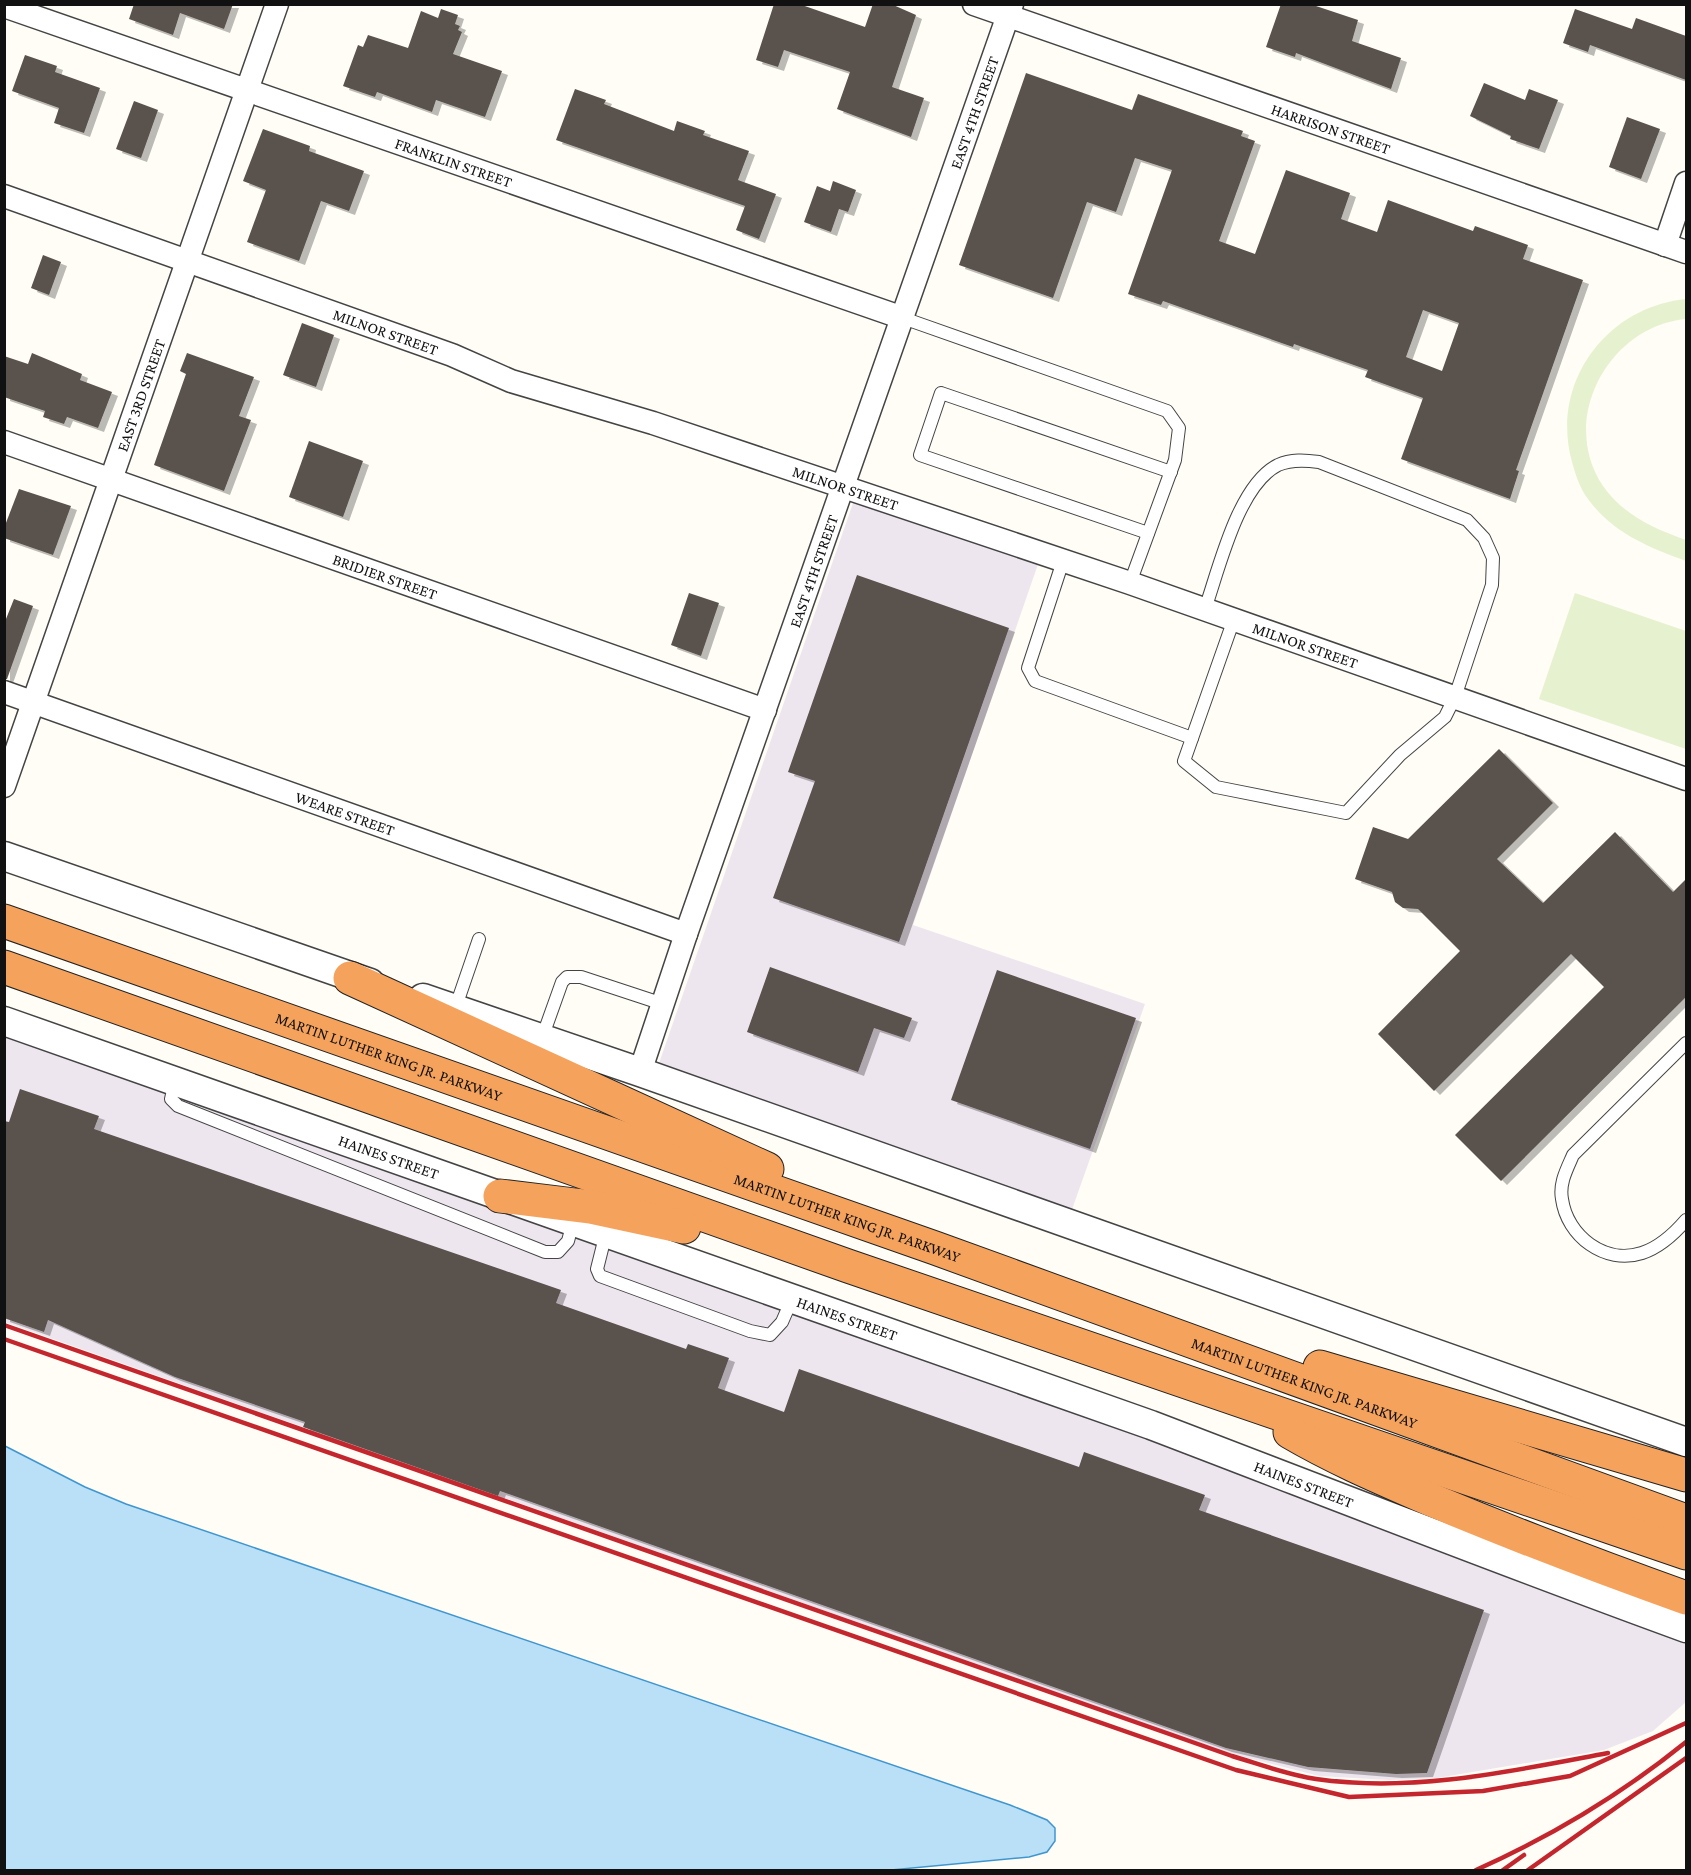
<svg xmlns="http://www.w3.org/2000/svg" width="1691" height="1875" font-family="'Crimson Pro',serif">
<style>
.industrial{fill:#eee6ef}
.pitch{fill:#e6f2cf}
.water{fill:#b9e0f7;stroke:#3f96cf;stroke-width:1.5}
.building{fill:#5a524d;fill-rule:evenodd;filter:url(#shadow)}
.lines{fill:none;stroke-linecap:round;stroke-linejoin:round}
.service-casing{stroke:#444;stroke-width:14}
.minor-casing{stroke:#444;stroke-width:25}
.tertiary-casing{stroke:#444;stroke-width:31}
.motorway-casing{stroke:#222;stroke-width:35}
.service{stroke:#fff;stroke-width:12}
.minor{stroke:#fff;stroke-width:22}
.tertiary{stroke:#fff;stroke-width:28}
.motorway{stroke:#f5a25d;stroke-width:33}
.rail{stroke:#c4262e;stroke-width:4.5}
.labels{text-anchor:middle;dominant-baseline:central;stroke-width:6;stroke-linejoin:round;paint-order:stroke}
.street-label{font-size:16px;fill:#111;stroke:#fff}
</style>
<defs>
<filter id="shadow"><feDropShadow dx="6" dy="4" stdDeviation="0" flood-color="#0004"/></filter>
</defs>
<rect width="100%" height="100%" fill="#fffdf5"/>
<g class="industrial">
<path d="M861 480 1045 544 913 925 1145 1004 1070 1215 656 1072Z"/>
<path d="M5 1033 1252 1473 1686 1640V1702L1653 1731 1604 1750 1437 1778 1389 1780 1319 1776 1229 1753 5 1322Z"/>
</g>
<g class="pitch">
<path d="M1686 299V319C1609 326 1558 419 1603 486 1623 515 1655 529 1686 540V561C1648 547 1613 533 1588 499 1580 489 1575 473 1572 462 1550 383 1606 307 1686 299Z"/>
<path d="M1575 593 1686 631V749L1539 699Z"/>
</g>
<path class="water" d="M5 1446 85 1487 126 1504 1010 1805 1047 1820 1055 1828V1841L1047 1852 1029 1857 891 1870H5Z"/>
<g class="building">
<path d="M134 4H233L224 29 180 13 173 35 129 19Z"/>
<path d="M774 4H799L865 27 873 4H891L916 15 892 87 924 98 911 137 837 109 850 72 784 50 778 67 756 60Z"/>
<path d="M1281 4H1310L1358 20 1352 41 1401 58 1391 89 1296 53 1295 57 1266 47Z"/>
<path d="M441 9 458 15 455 24 460 26 458 30 462 32 453 54 502 71 485 117 436 100 432 112 377 92 375 97 343 86 358 45 363 47 368 35 408 48 421 11 438 18Z"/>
<path d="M1575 9 1632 29 1636 18 1686 36V80L1590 45 1588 52 1563 43Z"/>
<path d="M25 55 57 66 55 72 100 88 84 133 54 123 59 108 12 91Z"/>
<path d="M1026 73 1132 110 1138 94 1243 131 1241 136 1255 141 1219 241 1255 254 1286 170 1350 193 1341 219 1377 232 1388 200 1473 231 1475 226 1528 245 1523 259 1583 280 1516 470 1519 471 1510 499 1401 459 1423 398 1365 377 1368 370 1294 344 1293 347 1163 301 1161 305 1128 294 1172 170 1135 158 1116 212 1087 202 1053 298 959 265ZM1423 310 1459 323 1442 371 1406 357Z"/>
<path d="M1484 83 1525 100 1529 89 1558 100 1539 149 1510 139 1511 136 1470 116Z"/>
<path d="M575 89 606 100 604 104 674 131 677 121 705 131 703 135 749 151 738 180 776 194 759 239 736 230 745 206 556 140Z"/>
<path d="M134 101 158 110 141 158 116 149Z"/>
<path d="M1627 117 1660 129 1641 179 1609 167Z"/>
<path d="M263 129 310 146 309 151 364 171 349 211 321 201 299 261 247 242 266 190 243 181Z"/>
<path d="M833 181 856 190 848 212 839 209 831 232 804 222 817 186 830 191Z"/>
<path d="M43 255 61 262 49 295 31 288Z"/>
<path d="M302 323 334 335 316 387 283 375Z"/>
<path d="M32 353 82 374 80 380 112 392 98 428 67 417 64 424 43 417 45 411 4 397V356L28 364Z"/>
<path d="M187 353 254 377 239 416 251 420 224 491 154 465 186 374 180 371Z"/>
<path d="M309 441 363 461 343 517 289 497Z"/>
<path d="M19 489 71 506 53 555 4 538V528Z"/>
<path d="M857 575 1009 628 899 942 773 898 815 781 788 772Z"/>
<path d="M689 593 719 603 701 656 671 645Z"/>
<path d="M14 599 33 606 7 679H4V624Z"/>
<path d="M1499 749 1553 803 1497 859 1543 903 1615 832 1673 892 1686 879V997L1501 1181 1455 1135 1604 987 1571 954 1434 1091 1378 1034 1460 951 1418 909 1403 908 1395 902 1392 892 1355 879 1373 827 1408 839Z"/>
<path d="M770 967 912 1018 904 1038 874 1028 858 1072 747 1032Z"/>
<path d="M997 970 1136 1018 1090 1149 951 1100Z"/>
<path d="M20 1089 99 1116 94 1129 561 1290 556 1303 686 1349 688 1344 729 1358 718 1388 784 1412 799 1369 1079 1467 1084 1452 1205 1495 1199 1510 1484 1610 1427 1773 1396 1774 1308 1767 1226 1748 500 1491 498 1496 303 1427 305 1422 175 1377 48 1320 44 1332 4 1318V1121L9 1122Z"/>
</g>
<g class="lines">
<g class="service-casing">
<g id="service">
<path d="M903 318 1167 411 1179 428 1175 460 1130 583"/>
<path d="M1148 533 920 455 941 393 1171 472"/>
<path d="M1063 561 1028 668 1035 681 1192 738"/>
<path d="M1205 609C1219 569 1238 485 1278 465 1291 459 1305 460 1319 462L1467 520 1484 538 1493 558 1492 585 1455 697 1445 717 1400 755 1346 813 1216 787 1184 761 1234 619"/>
<path d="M455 1009 479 939"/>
<path d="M542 1038 562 982 567 977H581L663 1004"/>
<path d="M1686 1043 1573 1155C1567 1169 1559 1183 1562 1199 1567 1236 1605 1265 1642 1253 1660 1247 1674 1234 1686 1220"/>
<path d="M175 1081 171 1099 178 1106 545 1252H558L568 1241 573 1222"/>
<path d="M606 1233 597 1269 600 1276 750 1331 770 1335 782 1322 792 1299"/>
</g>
</g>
<g class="minor-casing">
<g id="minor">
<path id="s1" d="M974 4 1686 252"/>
<path id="s2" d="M4 6 903 318"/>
<path id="s3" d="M4 196 452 355 511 381 653 423 1130 583 1686 779"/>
<path d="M1665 245 1686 183"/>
<path id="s4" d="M4 442 765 710"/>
<path id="s5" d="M4 692 686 934"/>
<path id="s6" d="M4 786 277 4"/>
<path id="s7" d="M640 1072 686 934 1012 4"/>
</g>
</g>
<g class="tertiary-casing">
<g id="tertiary">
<path d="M4 856 370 983"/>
<path d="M423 998 640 1072 1686 1442"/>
<path id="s8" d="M4 1021 1151 1425C1329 1493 1507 1563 1686 1628"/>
</g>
</g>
<g class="motorway-casing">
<g id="motorway">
<path id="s9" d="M4 921 935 1248 1686 1521"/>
<path d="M4 967 848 1266 1686 1553"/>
<path d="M350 978 767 1169"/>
<path d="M500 1196 591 1207 684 1227"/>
<path d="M1320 1367 1686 1475"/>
<path d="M1290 1432C1336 1459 1386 1480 1434 1501 1518 1536 1602 1568 1686 1598"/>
</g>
</g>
<use href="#service" class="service"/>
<use href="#minor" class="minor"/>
<use href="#tertiary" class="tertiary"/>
<use href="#motorway" class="motorway"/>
<g class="rail">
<path d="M4 1325 1232 1756C1259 1764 1288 1775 1316 1779 1414 1793 1512 1771 1608 1753"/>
<path d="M4 1339 1236 1770 1349 1797 1483 1791 1570 1776 1686 1723"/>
<path d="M1476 1870C1550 1837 1623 1793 1686 1742"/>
<path d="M1503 1870 1524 1855"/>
<path d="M1528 1870 1686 1758"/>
</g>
</g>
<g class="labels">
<g class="street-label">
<text stroke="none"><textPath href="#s7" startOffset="1016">EAST 4TH STREET</textPath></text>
<text stroke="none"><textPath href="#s1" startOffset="378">HARRISON STREET</textPath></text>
<text stroke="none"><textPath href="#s2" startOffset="476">FRANKLIN STREET</textPath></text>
<text stroke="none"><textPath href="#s3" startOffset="405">MILNOR STREET</textPath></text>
<text stroke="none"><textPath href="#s6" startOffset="414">EAST 3RD STREET</textPath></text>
<text stroke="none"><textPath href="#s3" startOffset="891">MILNOR STREET</textPath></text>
<text stroke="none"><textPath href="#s7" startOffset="530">EAST 4TH STREET</textPath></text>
<text stroke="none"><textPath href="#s4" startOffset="404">BRIDIER STREET</textPath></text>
<text stroke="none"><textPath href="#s3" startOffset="1377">MILNOR STREET</textPath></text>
<text stroke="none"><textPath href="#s5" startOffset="362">WEARE STREET</textPath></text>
<text stroke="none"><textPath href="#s9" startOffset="408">MARTIN LUTHER KING JR. PARKWAY</textPath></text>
<text stroke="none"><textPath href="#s8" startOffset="408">HAINES STREET</textPath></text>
<text stroke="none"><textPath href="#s9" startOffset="894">MARTIN LUTHER KING JR. PARKWAY</textPath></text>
<text stroke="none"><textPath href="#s8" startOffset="894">HAINES STREET</textPath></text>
<text stroke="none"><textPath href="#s9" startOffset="1380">MARTIN LUTHER KING JR. PARKWAY</textPath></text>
<text stroke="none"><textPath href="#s8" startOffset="1380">HAINES STREET</textPath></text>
</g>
</g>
<rect width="1691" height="1875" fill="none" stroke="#111111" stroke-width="12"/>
</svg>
